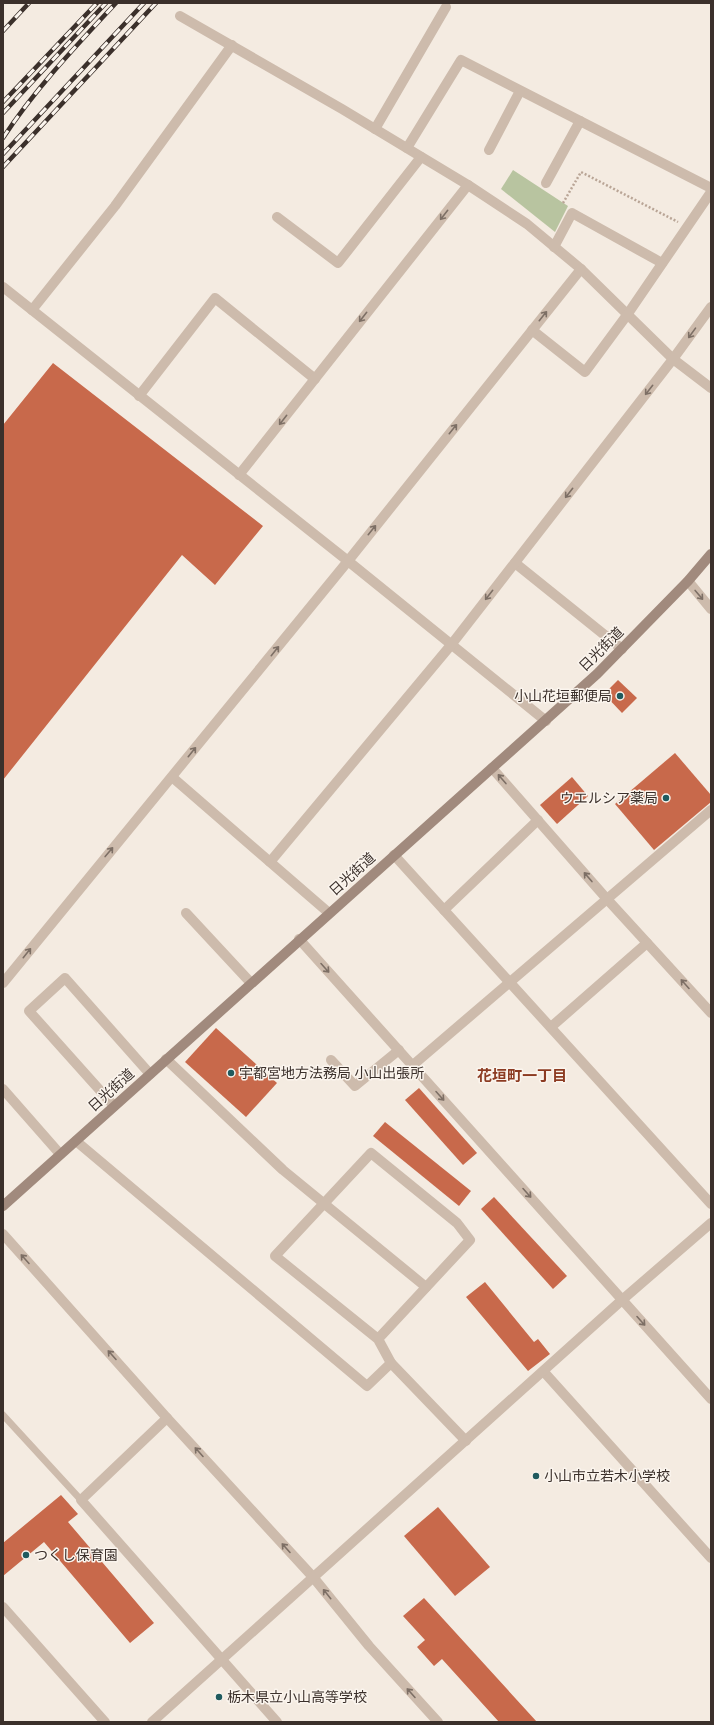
<svg xmlns="http://www.w3.org/2000/svg" width="714" height="1725" font-family="'Roboto Condensed','Noto Sans JP',sans-serif">
<style>
.green{fill:#b8c4a0}
.building{fill:#c8694b}
.lines{fill:none;stroke-linecap:round;stroke-linejoin:round}
.path{stroke:#b9a596;stroke-width:2.5;stroke-dasharray:2 2;stroke-linecap:butt}
.service{stroke:#cdbbac;stroke-width:7}
.minor{stroke:#cdbbac;stroke-width:10}
.secondary{stroke:#a18a7d;stroke-width:10}
.rail-casing{stroke:#3b302b;stroke-width:4.5}
.rail{stroke:#fbf5ee;stroke-width:3;stroke-dasharray:9;stroke-linecap:butt}
.oneway{stroke:#7d6f65}
.poi-dot{fill:#1f5a5e;stroke:#fbf5ee;stroke-width:1.5}
.labels{text-anchor:middle;dominant-baseline:central;stroke-width:3;stroke-linejoin:round;paint-order:stroke}
.street-label{font-size:14px;fill:#3b302b;stroke:#fbf5ee}
.poi-label{font-size:14px;fill:#3b302b;stroke:#fbf5ee;text-anchor:start}
.neighbourhood-label{font-size:15px;font-weight:bold;fill:#8c3b22;stroke:#fbf5ee}
</style>
<rect width="100%" height="100%" fill="#f4ebe1"/>
<path class="green" d="M513 170 568 206 555 232 501 189Z"/>
<g class="building">
<path d="M53 363 263 526 215 585 182 555 3 780V425Z"/>
<path d="M618 680 637 698 622 713 604 694Z"/>
<path d="M675 753 711 795V802L654 850 615 804Z"/>
<path d="M572 777 588 796 557 824 540 805Z"/>
<path d="M216 1028 277 1083 246 1117 185 1062Z"/>
<path d="M419 1088 477 1153 463 1165 405 1100Z"/>
<path d="M385 1122 471 1191 459 1206 373 1136Z"/>
<path d="M494 1197 567 1276 553 1289 481 1209Z"/>
<path d="M485 1282 534 1342 538 1339 550 1354 528 1371 466 1297Z"/>
<path d="M61 1495 78 1514 68 1522 154 1623 130 1643 44 1542 3 1576V1543Z"/>
<path d="M438 1507 490 1567 455 1596 404 1536Z"/>
<path d="M424 1598 537 1722H499L442 1659 434 1666 417 1647 425 1640 403 1616Z"/>
</g>
<g class="lines">
<path class="path" d="M563 203 581 172 678 222"/>
<path class="service" d="M3 1415 81 1500"/>
<g class="minor">
<path d="M180 16 342 109 468 185 527 224 581 269 673 359 711 388"/>
<path d="M375 129 446 7"/>
<path d="M407 148 461 60 711 188"/>
<path d="M489 150 520 91"/>
<path d="M546 183 580 121"/>
<path d="M277 217 338 263 421 157"/>
<path d="M554 247 572 213 662 263"/>
<path d="M3 287 348 561 546 721"/>
<path d="M32 310 115 206 232 45"/>
<path d="M532 330 585 372 627 315 711 192"/>
<path d="M139 396 215 298 315 379"/>
<path d="M239 475 468 185"/>
<path d="M515 563 622 649"/>
<path d="M688 581 711 609"/>
<path d="M492 768 606 898 711 1013"/>
<path d="M172 777 329 913"/>
<path d="M394 855 711 1204"/>
<path d="M270 862 451 645 673 359 711 307"/>
<path d="M444 910 538 820"/>
<path d="M186 913 251 983"/>
<path d="M299 939 711 1399"/>
<path d="M3 983 348 561 581 269"/>
<path d="M551 1027 647 943"/>
<path d="M166 1059 283 1170 426 1287"/>
<path d="M331 1060 355 1086 399 1050"/>
<path d="M413 1065 711 810"/>
<path d="M3 1089 60 1154"/>
<path d="M114 1106 29 1011 65 978 150 1074"/>
<path d="M76 1141 367 1386 391 1363 466 1441"/>
<path d="M3 1234 167 1418 313 1577 369 1646 438 1722"/>
<path d="M378 1339 470 1240 457 1223 371 1153 275 1256 378 1339 391 1363"/>
<path d="M544 1372 711 1558"/>
<path d="M167 1418 81 1500 277 1722"/>
<path d="M3 1607 105 1722"/>
<path d="M152 1722 622 1300 711 1223"/>
</g>
<path class="secondary" d="M3 1206 597 674 688 581 711 554"/>
<g class="rail-casing">
<g id="rail">
<path d="M3 31 29 3"/>
<path d="M3 102 97 3"/>
<path d="M3 113 106 3"/>
<path d="M3 138C35 89 76 46 116 3"/>
<path d="M3 154 144 3"/>
<path d="M3 167 156 3"/>
</g>
</g>
<use href="#rail" class="rail"/>
</g>
<defs><path id="oneway-shaft" d="M-6 0H5M1.5-3L5.5 0L1.5 3" fill="none" stroke-width="1.6" stroke-linecap="round" stroke-linejoin="round"/></defs>
<g class="oneway">
<use href="#oneway-shaft" transform="translate(444 215) rotate(128)"/>
<use href="#oneway-shaft" transform="translate(543 316) rotate(-51)"/>
<use href="#oneway-shaft" transform="translate(363 317) rotate(128)"/>
<use href="#oneway-shaft" transform="translate(692 333) rotate(126)"/>
<use href="#oneway-shaft" transform="translate(649 390) rotate(128)"/>
<use href="#oneway-shaft" transform="translate(283 420) rotate(128)"/>
<use href="#oneway-shaft" transform="translate(453 429) rotate(-51)"/>
<use href="#oneway-shaft" transform="translate(569 493) rotate(128)"/>
<use href="#oneway-shaft" transform="translate(372 530) rotate(-51)"/>
<use href="#oneway-shaft" transform="translate(489 595) rotate(128)"/>
<use href="#oneway-shaft" transform="translate(699 595) rotate(50)"/>
<use href="#oneway-shaft" transform="translate(275 651) rotate(-51)"/>
<use href="#oneway-shaft" transform="translate(192 752) rotate(-51)"/>
<use href="#oneway-shaft" transform="translate(502 779) rotate(-131)"/>
<use href="#oneway-shaft" transform="translate(109 852) rotate(-50)"/>
<use href="#oneway-shaft" transform="translate(588 877) rotate(-131)"/>
<use href="#oneway-shaft" transform="translate(27 953) rotate(-51)"/>
<use href="#oneway-shaft" transform="translate(325 968) rotate(48)"/>
<use href="#oneway-shaft" transform="translate(685 984) rotate(-132)"/>
<use href="#oneway-shaft" transform="translate(440 1096) rotate(48)"/>
<use href="#oneway-shaft" transform="translate(527 1193) rotate(48)"/>
<use href="#oneway-shaft" transform="translate(25 1259) rotate(-132)"/>
<use href="#oneway-shaft" transform="translate(641 1321) rotate(48)"/>
<use href="#oneway-shaft" transform="translate(112 1355) rotate(-132)"/>
<use href="#oneway-shaft" transform="translate(199 1452) rotate(-132)"/>
<use href="#oneway-shaft" transform="translate(286 1548) rotate(-132)"/>
<use href="#oneway-shaft" transform="translate(327 1594) rotate(-129)"/>
<use href="#oneway-shaft" transform="translate(411 1693) rotate(-132)"/>
</g>
<g class="poi-dot">
<circle cx="620" cy="696" r="4"/>
<circle cx="666" cy="798" r="4"/>
<circle cx="231" cy="1073" r="4"/>
<circle cx="536" cy="1476" r="4"/>
<circle cx="26" cy="1555" r="4"/>
<circle cx="219" cy="1697" r="4"/>
</g>
<g class="labels">
<g class="street-label">
<text transform="translate(601 649) rotate(-45)">日光街道</text>
<text transform="translate(352 874) rotate(-42)">日光街道</text>
<text transform="translate(111 1090) rotate(-42)">日光街道</text>
</g>
<g class="poi-label">
<text x="612" y="696" text-anchor="end">小山花垣郵便局</text>
<text x="658" y="798" text-anchor="end">ウエルシア薬局</text>
<text x="239" y="1073">宇都宮地方法務局 小山出張所</text>
<text x="544" y="1476">小山市立若木小学校</text>
<text x="34" y="1555">つくし保育園</text>
<text x="227" y="1697">栃木県立小山高等学校</text>
</g>
<g class="neighbourhood-label">
<text x="522" y="1076">花垣町一丁目</text>
</g>
</g>
<rect width="714" height="1725" fill="none" stroke="#3b302b" stroke-width="8"/>
</svg>
